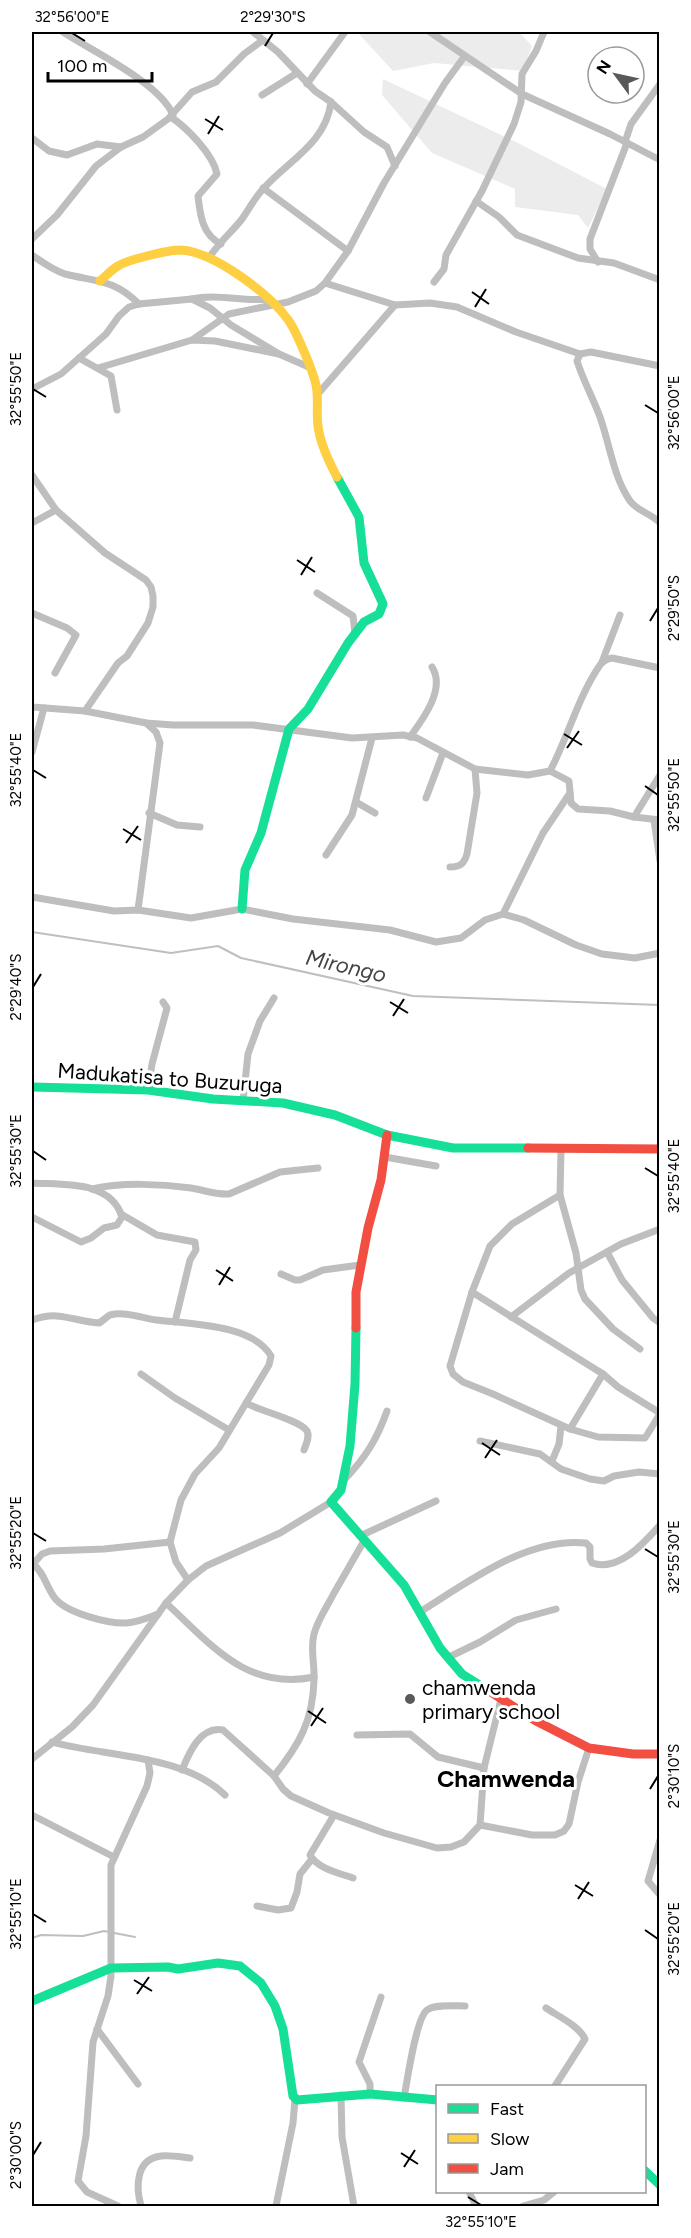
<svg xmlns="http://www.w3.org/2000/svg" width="691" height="2238" font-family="Figtree,sans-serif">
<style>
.green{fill:#ececec}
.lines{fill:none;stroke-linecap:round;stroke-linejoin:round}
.stream{stroke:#bfbfbf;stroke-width:2}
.street{stroke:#bebebe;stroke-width:7}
.fast{stroke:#16e098;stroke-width:9}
.slow{stroke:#ffcf43;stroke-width:9}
.jam{stroke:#f24e42;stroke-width:9}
.ticks{fill:none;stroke:#000;stroke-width:2}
.poi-dot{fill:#595959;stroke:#fff;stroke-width:2}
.labels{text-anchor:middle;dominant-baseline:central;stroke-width:6;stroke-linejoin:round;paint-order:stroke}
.street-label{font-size:21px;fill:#000;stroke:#fff}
.poi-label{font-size:21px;fill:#000;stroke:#fff;text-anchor:start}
.water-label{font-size:22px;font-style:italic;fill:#444;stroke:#fff}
.quarter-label{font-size:24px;font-weight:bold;fill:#000;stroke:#fff}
.neatline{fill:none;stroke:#000;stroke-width:2}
.ticks-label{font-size:15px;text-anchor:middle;fill:#000}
</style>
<rect width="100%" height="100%" fill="#fff"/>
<g class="green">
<path d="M357 32H519L532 46 523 71 434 63 393 71Z"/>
<path d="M383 79 516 142 607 189 588 228 578 215 515 207V189L432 153 382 95Z"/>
</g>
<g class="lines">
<g class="stream">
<path d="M32 932 171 953 218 946 241 958 413 996 660 1005"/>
<path d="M32 1938 41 1935 83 1936 104 1931 135 1937"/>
</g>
<g class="street">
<path d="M63 32C92 51 160 83 173 115"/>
<path d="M253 32 278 52 315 91 331 102 364 132 387 147 395 166"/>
<path d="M430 32 522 94 610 134 660 160"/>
<path d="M307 84 345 32"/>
<path d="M262 95 297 73"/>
<path d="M171 117C187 128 213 154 217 174L198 196C200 214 202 235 221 244"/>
<path d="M32 138 49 151 67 155 97 144 121 147"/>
<path d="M625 142 631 124 660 84"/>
<path d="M263 188 348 251"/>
<path d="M476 201 499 217 517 235 578 258 614 263 660 280"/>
<path d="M32 239 57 215 96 166 121 147 143 137 168 119 192 92 216 82 244 54 263 40"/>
<path d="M32 255C42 262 53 270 65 274 97 282 114 279 139 304"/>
<path d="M209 258C218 243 232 232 242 219 249 209 255 197 264 188 289 160 326 143 331 102"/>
<path d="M598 262 590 249V239L627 143"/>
<path d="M434 282 444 269 446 255 482 191 514 124 521 102 522 74 536 51 544 32"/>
<path d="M325 283 395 305 430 303 457 307 516 332 580 354"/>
<path d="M192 299C216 293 243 302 268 299"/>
<path d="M192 340 229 314 288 302 316 291 325 283 348 251 384 183 445 83 464 57"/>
<path d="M79 358 111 376 117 410"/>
<path d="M660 366 591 352 580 354 577 361C583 380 593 398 600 417 610 445 613 476 630 501 637 511 652 514 660 523"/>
<path d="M98 368 192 340 215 341 279 354 311 368"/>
<path d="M32 389 61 374 106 334 119 316 129 307 139 304 192 299 210 308 231 325 279 354"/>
<path d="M317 395 395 305"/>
<path d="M32 475 56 510 105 553 146 580 151 587 153 596V607L148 623 127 656 118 663 85 711"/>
<path d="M32 523 56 510"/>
<path d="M317 593 353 616 355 633"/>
<path d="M32 613 67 628 76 635 55 673"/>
<path d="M602 662 620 615"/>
<path d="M32 707 85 711 146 723 173 725H253L352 738 403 735 417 738 475 769 528 775 550 771C568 737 578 697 600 665 603 661 607 659 612 658L660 668"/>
<path d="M410 737C423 719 446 689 432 667"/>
<path d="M32 752 44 708"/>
<path d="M550 771 569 781 571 803 578 809 610 811 634 817 660 820"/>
<path d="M426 798 443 753"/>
<path d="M356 802 375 813"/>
<path d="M149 813 177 825 200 827"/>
<path d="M634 817 660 775"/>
<path d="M654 820 660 861"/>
<path d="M326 855 352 815 372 738"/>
<path d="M450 867C460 867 464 864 467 854L477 793 475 769"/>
<path d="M32 897 114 911 138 910 191 918 242 909 293 919 390 930 436 942 461 938 485 920 503 914 524 920 576 945 602 954 635 958 660 953"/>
<path d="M138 910 160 743 156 732 146 723"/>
<path d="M503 914 543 833 570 793"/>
<path d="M148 1090 152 1064 167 1008 163 1002"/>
<path d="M243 1101 248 1054 260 1021 274 998"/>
<path d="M561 1150 560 1195 512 1224 490 1246 472 1292 450 1366 453 1374 463 1382 493 1394 570 1429 598 1437 645 1438 660 1414"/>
<path d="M385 1157 436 1166"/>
<path d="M32 1183C63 1185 111 1180 122 1217L117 1225 104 1228 91 1238 81 1242 32 1217"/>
<path d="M92 1189C121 1182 162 1184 191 1188 204 1190 216 1195 229 1194L280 1172 318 1168"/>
<path d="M560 1195 576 1253 581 1290 585 1299 613 1329 640 1349"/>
<path d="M121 1214 157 1235 195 1242 196 1250 190 1260 175 1322"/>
<path d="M607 1252 622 1280 653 1318 660 1323"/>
<path d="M281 1274 295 1280H300L323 1270 360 1265"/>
<path d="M472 1292 603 1374 618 1387 660 1413"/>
<path d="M511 1317 569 1273 621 1244 660 1229"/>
<path d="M32 1320C61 1310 71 1321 99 1323 103 1321 106 1317 110 1315 125 1311 142 1318 156 1320 188 1324 253 1324 271 1356L269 1365 219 1448 195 1474 181 1500 170 1542 176 1562 188 1580"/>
<path d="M141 1374 175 1398 229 1430"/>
<path d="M246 1403C260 1411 300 1420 307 1431 310 1437 306 1444 304 1450"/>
<path d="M570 1429 603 1374"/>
<path d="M480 1441 540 1454 561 1469 590 1479 604 1481 614 1476 639 1472 660 1474"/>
<path d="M552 1461 559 1444 561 1426"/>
<path d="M345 1479C366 1457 377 1439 387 1411"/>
<path d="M360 1536 436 1501"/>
<path d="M32 1563C44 1572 46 1586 54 1597 65 1613 109 1624 127 1623 138 1622 148 1618 158 1614"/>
<path d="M33 1564 42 1554 50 1551 104 1549 170 1542"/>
<path d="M166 1603C211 1644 246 1691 314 1677"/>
<path d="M420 1612C468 1582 527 1537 586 1543L590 1547V1559L592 1563C619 1572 644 1543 660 1525"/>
<path d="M447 1658 480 1642 516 1620 556 1609"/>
<path d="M357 1735 410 1734 438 1757 484 1768"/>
<path d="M52 1742C106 1757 183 1754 225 1795"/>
<path d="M32 1759 72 1727 93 1705 166 1603 188 1580 206 1566 280 1533 331 1502"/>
<path d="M182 1770C189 1753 200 1726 223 1730L274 1776 283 1789 291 1796 329 1813 384 1833 437 1848 451 1847 464 1842 480 1825 484 1768 501 1699"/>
<path d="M274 1776C299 1745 313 1721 314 1680 315 1665 310 1650 314 1634 318 1619 327 1607 334 1593 344 1576 354 1558 364 1541"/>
<path d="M32 1815 114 1857"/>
<path d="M334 1815 310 1855C318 1869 339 1873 353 1878"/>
<path d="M480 1825 532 1835H555L564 1831 569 1824 578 1782 589 1748"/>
<path d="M660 1840 648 1881 660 1895"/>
<path d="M257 1906 278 1910 291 1908 297 1892 300 1874 312 1859"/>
<path d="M546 2008C558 2016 579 2026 585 2039L555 2086"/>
<path d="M97 2029 138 2084"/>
<path d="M370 2094V2084L359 2062 381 1997"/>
<path d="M341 2095 342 2137 354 2206"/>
<path d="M404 2098C407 2082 416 2018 427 2010 435 2004 454 2006 465 2006"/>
<path d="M469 2192 476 2206"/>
<path d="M118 2206 87 2192 78 2181 86 2136 93 2042 108 1996 111 1976V1865L147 1786 150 1773 148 1760"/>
<path d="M141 2206C136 2188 135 2159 161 2156 170 2155 181 2157 190 2158"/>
<path d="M276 2206 293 2123 295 2099"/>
<path d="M523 2206 544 2200 554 2192"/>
</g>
<g class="fast">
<path d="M242 909 245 870 261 833 289 729 308 709 348 643 364 622 379 614 383 604 364 563 359 517 337 477"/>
<path d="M32 1087 148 1090 213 1099 283 1103 335 1115 387 1135 453 1148H528"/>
<path d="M356 1328 355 1384 350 1446 341 1490 331 1502 404 1585 440 1648 462 1674 486 1689"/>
<path d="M32 2001 111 1968 168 1967 178 1969 218 1963 240 1966 261 1983 275 2006 283 2029 293 2096 297 2100 370 2094 438 2100"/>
<path d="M644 2170 660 2185"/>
</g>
<path class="slow" d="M100 281C106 276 111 270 118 266 127 260 168 250 180 250 213 251 270 294 289 321 297 333 313 371 316 385 319 398 316 412 318 426 320 443 329 462 337 477"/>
<g class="jam">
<path d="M528 1148 660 1149"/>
<path d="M356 1328V1292L368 1228 381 1180 387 1135"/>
<path d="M486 1689 536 1721 589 1748 633 1754H660"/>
</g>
</g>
<path class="ticks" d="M72 33 85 41M265 46 273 33M205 119 223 130M208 134 219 116M472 292 489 304M475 307 486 289M33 389 46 397M645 405 658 413M297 560 315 572M301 575 312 557M650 621 658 608M564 734 582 745M567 748 579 731M33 770 46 778M645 786 658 795M123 829 141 840M126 843 138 826M33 987 41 974M390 1002 408 1013M393 1016 404 999M33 1151 46 1160M645 1168 658 1176M216 1270 233 1281M219 1285 230 1267M482 1443 500 1455M485 1458 497 1440M33 1533 46 1541M645 1549 658 1557M308 1711 326 1723M311 1726 323 1708M650 1789 658 1776M575 1885 593 1896M578 1899 589 1882M33 1914 46 1922M645 1930 658 1939M134 1980 152 1991M137 1994 149 1977M401 2153 418 2164M33 2155 41 2142M404 2167 415 2150M468 2197 481 2205"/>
<circle class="poi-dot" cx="410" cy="1699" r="6"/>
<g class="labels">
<g class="street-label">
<text transform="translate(170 1078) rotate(4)">Madukatisa to Buzuruga</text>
</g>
<g class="poi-label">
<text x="422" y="1687">chamwenda<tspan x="422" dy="24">primary school</tspan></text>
</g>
<g class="water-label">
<text transform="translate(346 966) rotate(13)">Mirongo</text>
</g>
<g class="quarter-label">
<text x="506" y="1778">Chamwenda</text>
</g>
</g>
<rect width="691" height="2238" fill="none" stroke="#ffffff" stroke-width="66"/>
<rect x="436" y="2085" width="210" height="108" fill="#ffffff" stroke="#999999" stroke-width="1.5"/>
<rect x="448" y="2104" width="30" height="9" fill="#16e098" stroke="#999999" stroke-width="1.5"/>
<text x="490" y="2115" font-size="18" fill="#000000">Fast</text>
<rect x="448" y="2134" width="30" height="9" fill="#ffcf43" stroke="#999999" stroke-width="1.5"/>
<text x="490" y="2145" font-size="18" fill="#000000">Slow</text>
<rect x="448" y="2164" width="30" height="9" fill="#f24e42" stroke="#999999" stroke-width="1.5"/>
<text x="490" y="2175" font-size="18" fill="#000000">Jam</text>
<g transform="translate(616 75) rotate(303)"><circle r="28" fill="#ffffff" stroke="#999999" stroke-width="1.5"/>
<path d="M0-4.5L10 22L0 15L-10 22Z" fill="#595959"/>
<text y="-9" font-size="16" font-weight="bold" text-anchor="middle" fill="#000000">N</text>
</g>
<path d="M48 72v9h104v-9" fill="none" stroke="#000000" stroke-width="3"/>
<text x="57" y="72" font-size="18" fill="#000000" stroke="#ffffff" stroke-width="4.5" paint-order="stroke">100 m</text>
<rect x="33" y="33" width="625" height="2172" class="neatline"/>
<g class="ticks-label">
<text x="72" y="22">32°56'00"E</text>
<text x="273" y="22">2°29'30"S</text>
<text transform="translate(16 389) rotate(-90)" y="5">32°55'50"E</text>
<text transform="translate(674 413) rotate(-90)" y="5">32°56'00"E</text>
<text transform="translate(674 608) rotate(-90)" y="5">2°29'50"S</text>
<text transform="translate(16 770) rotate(-90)" y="5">32°55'40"E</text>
<text transform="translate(674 795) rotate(-90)" y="5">32°55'50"E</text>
<text transform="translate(16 987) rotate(-90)" y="5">2°29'40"S</text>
<text transform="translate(16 1151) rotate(-90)" y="5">32°55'30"E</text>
<text transform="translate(674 1176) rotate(-90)" y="5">32°55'40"E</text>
<text transform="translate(16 1533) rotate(-90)" y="5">32°55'20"E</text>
<text transform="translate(674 1557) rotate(-90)" y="5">32°55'30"E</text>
<text transform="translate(674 1776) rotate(-90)" y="5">2°30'10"S</text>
<text transform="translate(16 1914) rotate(-90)" y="5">32°55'10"E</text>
<text transform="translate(674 1939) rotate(-90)" y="5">32°55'20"E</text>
<text transform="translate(16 2155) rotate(-90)" y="5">2°30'00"S</text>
<text x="481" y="2227">32°55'10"E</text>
</g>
</svg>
